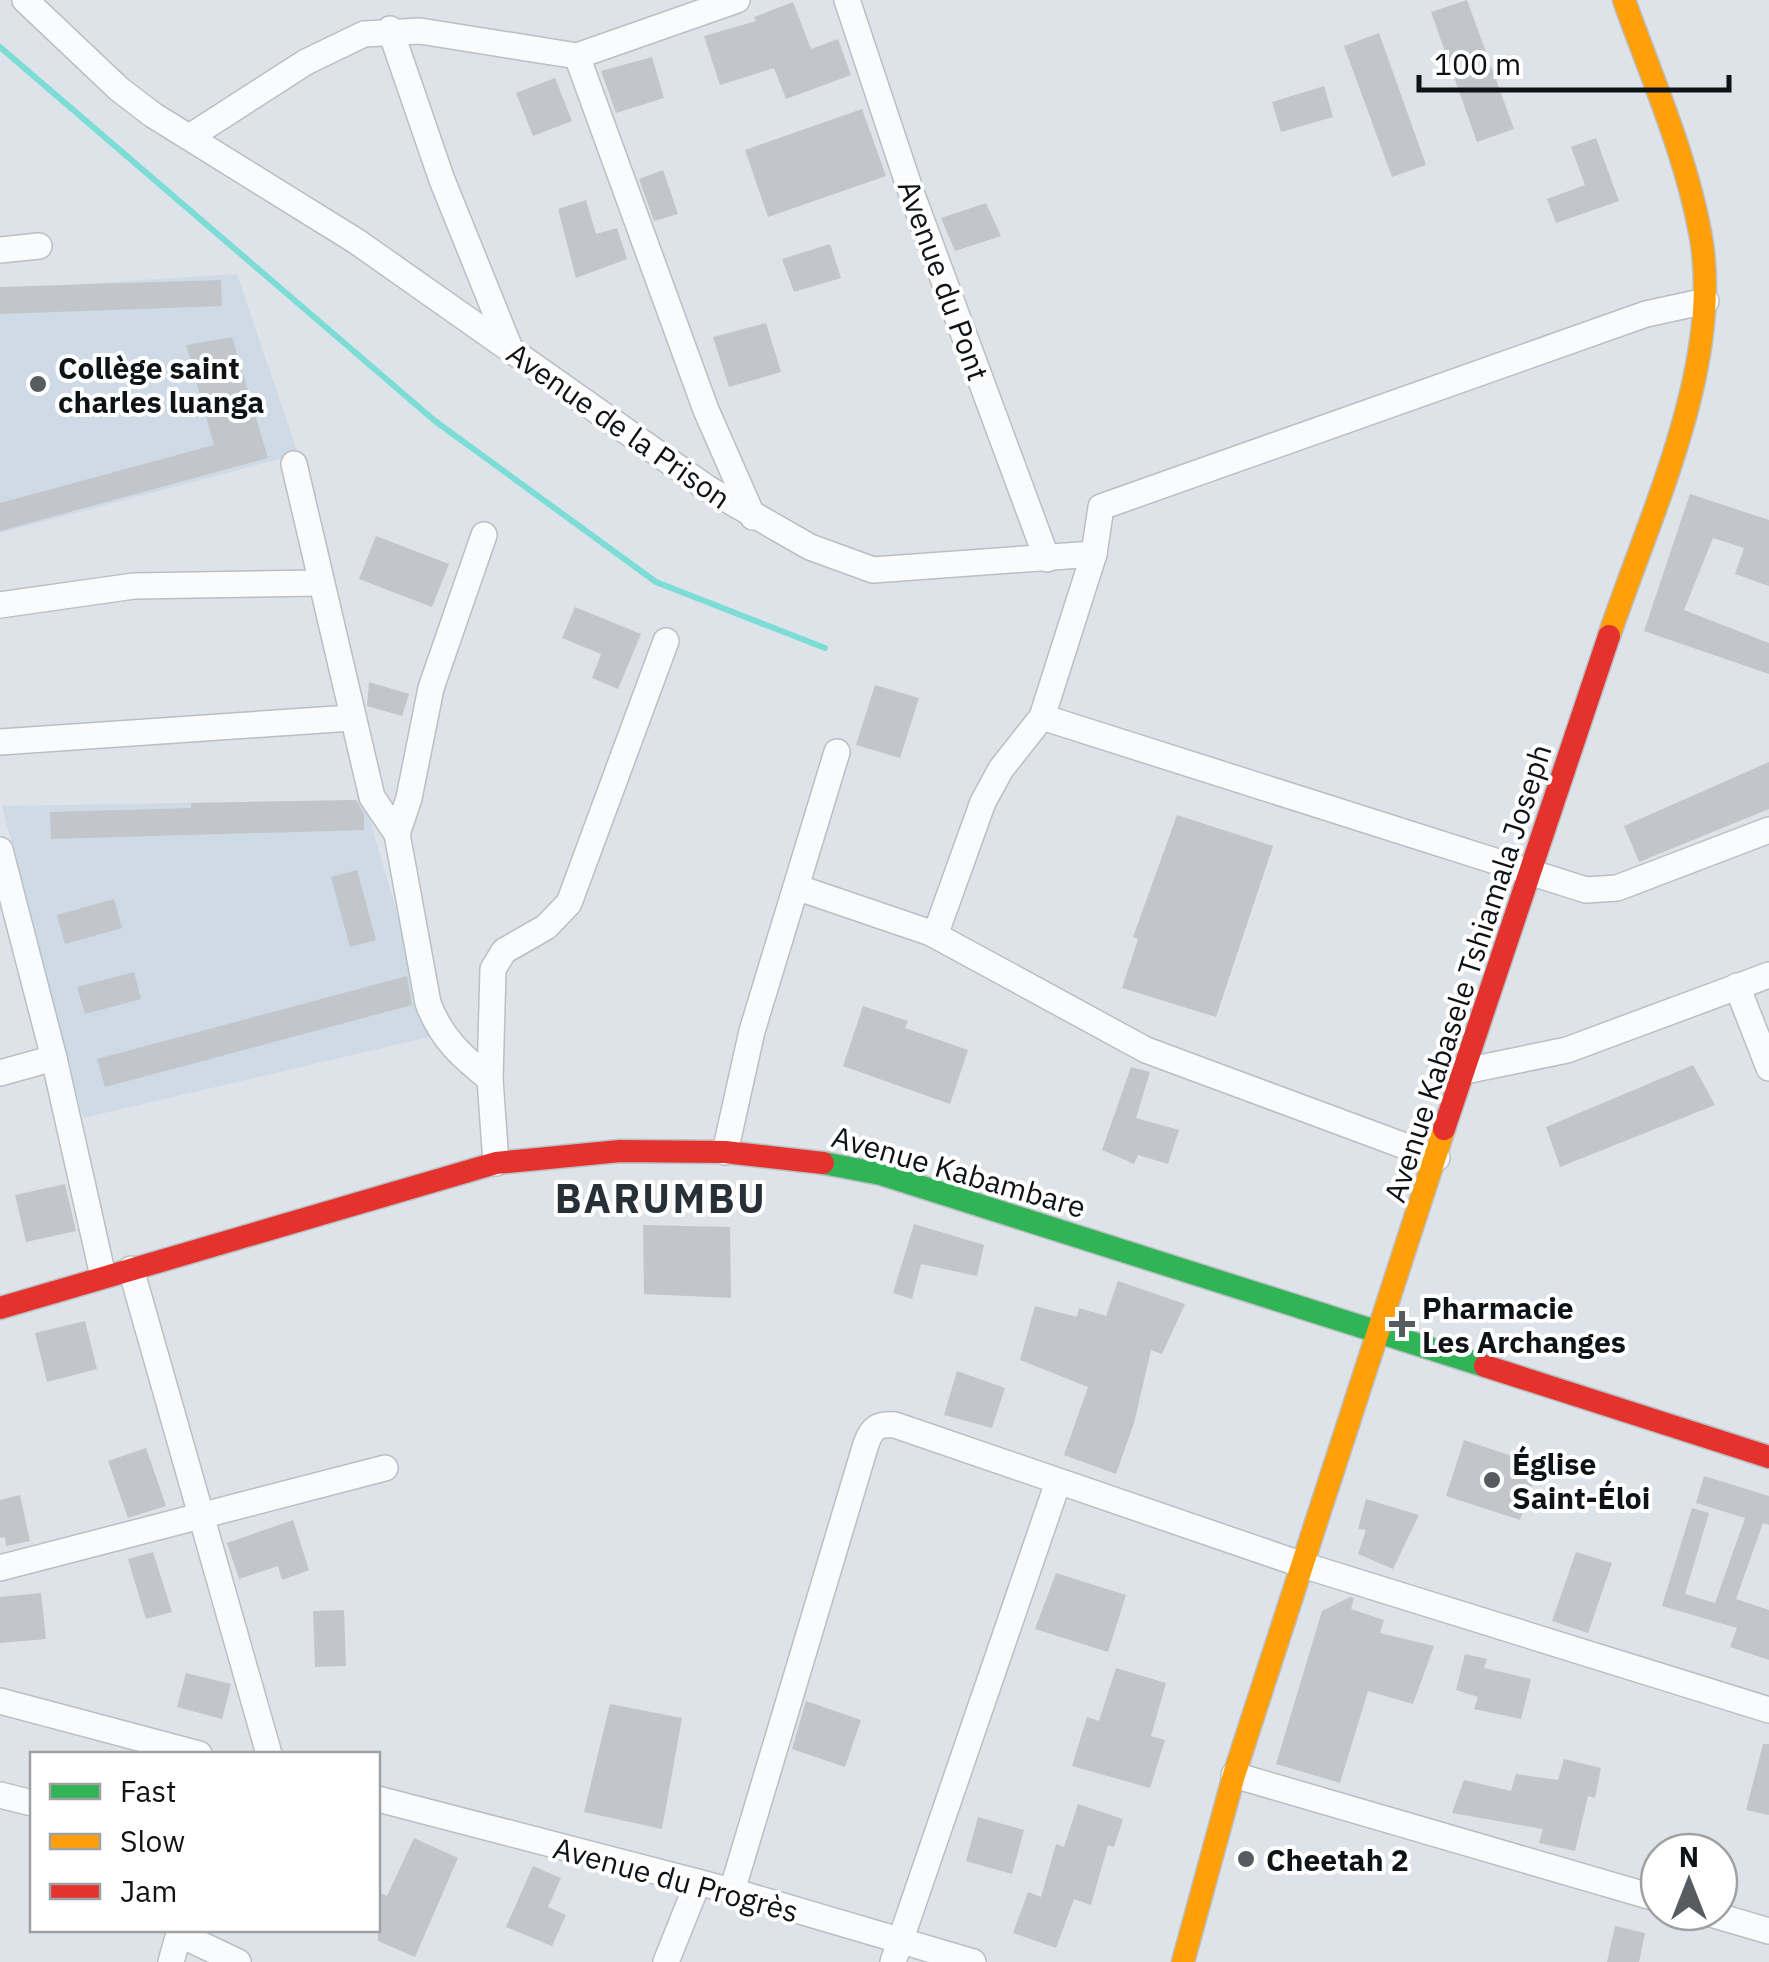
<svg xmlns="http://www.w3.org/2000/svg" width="1769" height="1962" font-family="'IBM Plex Sans',sans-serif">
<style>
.built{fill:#cedae5}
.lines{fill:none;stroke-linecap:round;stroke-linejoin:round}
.stream{stroke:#7cddd6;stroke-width:6}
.building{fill:#c2c6ca}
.street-casing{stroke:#babfc3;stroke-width:28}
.fast-casing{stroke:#babfc3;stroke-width:25}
.slow-casing{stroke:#babfc3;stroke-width:25}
.jam-casing{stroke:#babfc3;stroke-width:25}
.street{stroke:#fafbfc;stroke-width:25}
.fast{stroke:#30b455;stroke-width:22}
.slow{stroke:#ff9f0a;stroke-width:22}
.jam{stroke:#e5322d;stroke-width:22}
.poi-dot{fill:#575c60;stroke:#fff;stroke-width:4}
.labels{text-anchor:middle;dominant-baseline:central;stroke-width:8;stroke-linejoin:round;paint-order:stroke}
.street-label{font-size:30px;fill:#0f1316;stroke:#fff}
.poi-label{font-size:30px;font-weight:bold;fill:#0f1316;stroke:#fff;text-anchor:start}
.district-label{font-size:40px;font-weight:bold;letter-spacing:2.5px;fill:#283037;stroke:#fff}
</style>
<rect width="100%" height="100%" fill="#dde3e8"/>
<g class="built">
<path d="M237 274 298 454 0 533V289Z"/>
<path d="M364 800 433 1036 83 1118 2 806Z"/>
</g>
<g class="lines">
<path class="stream" d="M0 47 435 421 656 582 825 648"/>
</g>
<g class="building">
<path d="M1467 0 1514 129 1477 142 1431 12Z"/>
<path d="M793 2 811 49 838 39 851 75 786 99 774 68 720 85 704 36 756 21 754 17Z"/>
<path d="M1379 33 1426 165 1392 177 1344 46Z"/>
<path d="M652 57 664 98 616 113 601 71Z"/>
<path d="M555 78 572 121 533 136 516 93Z"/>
<path d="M1324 86 1333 117 1281 132 1272 102Z"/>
<path d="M862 109 886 176 768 217 745 150Z"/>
<path d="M1596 138 1619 201 1556 223 1547 199 1585 185 1571 147Z"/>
<path d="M663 170 678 214 654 221 639 179Z"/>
<path d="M586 200 596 234 617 228 627 259 576 278 558 209Z"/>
<path d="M986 203 1001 236 955 251 941 218Z"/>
<path d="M830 244 841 278 794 292 782 259Z"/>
<path d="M221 280 222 306 0 314V287Z"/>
<path d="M766 323 781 372 729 387 713 337Z"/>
<path d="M232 337 268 458 0 531V503L214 445 186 345Z"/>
<path d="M1690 494 1769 520V586L1735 574 1744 548 1713 538 1684 610 1769 643V674L1644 631Z"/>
<path d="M376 536 449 564 432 607 359 579Z"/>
<path d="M575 607 641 634 618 689 592 678 601 654 562 638Z"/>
<path d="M369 682 409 694 402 716 367 706Z"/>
<path d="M875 685 919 698 900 758 856 745Z"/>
<path d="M1769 762V809L1639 862 1624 826Z"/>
<path d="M356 800 364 814V830L51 839 50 812 191 808V803Z"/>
<path d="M1177 815 1273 846 1216 1017 1122 988 1138 939 1133 937Z"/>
<path d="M357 870 376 940 350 947 331 877Z"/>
<path d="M114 899 122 928 65 944 57 915Z"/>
<path d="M134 972 141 999 85 1014 77 987Z"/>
<path d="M407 976 412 1005 105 1087 97 1059Z"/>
<path d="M863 1006 908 1021 905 1028 968 1050 950 1104 843 1066Z"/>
<path d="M1693 1065 1715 1105 1560 1167 1546 1127Z"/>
<path d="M1131 1067 1150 1072 1136 1118 1179 1130 1168 1164 1138 1155 1134 1164 1102 1150Z"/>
<path d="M65 1184 76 1231 26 1242 15 1195Z"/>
<path d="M914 1224 984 1245 977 1276 921 1264 912 1299 893 1293Z"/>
<path d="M643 1225 730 1227 731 1298 644 1294Z"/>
<path d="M1118 1281 1185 1304 1162 1354 1151 1350 1134 1423 1116 1474 1064 1455 1088 1387 1020 1360 1035 1306 1077 1317 1079 1308 1106 1316Z"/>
<path d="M85 1321 97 1369 47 1382 35 1333Z"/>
<path d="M957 1371 1005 1388 992 1428 944 1415Z"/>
<path d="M1464 1440 1539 1465 1520 1520 1446 1496Z"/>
<path d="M146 1448 166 1506 128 1518 108 1461Z"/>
<path d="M1704 1476 1769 1496V1525L1763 1523 1736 1599 1769 1610V1660L1730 1647 1737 1628 1662 1606 1692 1508 1709 1513 1685 1594 1715 1603 1745 1518 1696 1503Z"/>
<path d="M20 1495 30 1541 6 1546 5 1537 0 1538V1500Z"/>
<path d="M1366 1499 1419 1515 1393 1569 1358 1554 1366 1530 1358 1529Z"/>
<path d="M293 1520 309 1570 282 1580 278 1566 239 1579 227 1543Z"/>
<path d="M153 1552 172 1612 146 1619 128 1559Z"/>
<path d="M1576 1552 1612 1563 1588 1633 1552 1621Z"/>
<path d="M1056 1573 1126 1595 1108 1652 1035 1629Z"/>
<path d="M41 1593 46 1639 0 1643V1597Z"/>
<path d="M1350 1597 1354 1598 1351 1609 1384 1620 1380 1633 1434 1646 1413 1704 1368 1691 1340 1783 1276 1764 1322 1611Z"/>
<path d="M344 1610 346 1666 315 1667 313 1611Z"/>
<path d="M1465 1654 1487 1659 1484 1668 1531 1679 1521 1719 1474 1709 1478 1697 1456 1690Z"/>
<path d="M1116 1668 1166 1683 1151 1736 1165 1740 1150 1788 1072 1766 1087 1717 1099 1721Z"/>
<path d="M186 1673 231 1684 222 1719 177 1707Z"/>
<path d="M806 1701 861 1720 845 1767 792 1749Z"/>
<path d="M610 1704 682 1718 662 1829 584 1812Z"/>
<path d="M1763 1744H1769V1815L1746 1810Z"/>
<path d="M1564 1759 1601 1768 1595 1798 1588 1796 1575 1851 1539 1843 1543 1829 1452 1813 1464 1780 1511 1791 1516 1774 1558 1780Z"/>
<path d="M1078 1804 1123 1819 1114 1847 1108 1845 1091 1905 1074 1899 1056 1948 1013 1933 1028 1892 1041 1897 1056 1844 1064 1847Z"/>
<path d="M978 1817 1024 1830 1012 1874 966 1861Z"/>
<path d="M414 1838 458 1858 415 1957 378 1941V1892L387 1896Z"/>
<path d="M533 1866 561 1878 548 1907 566 1915 552 1946 506 1927Z"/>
<path d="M1615 1926 1645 1933 1639 1962H1607Z"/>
</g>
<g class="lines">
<g class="street-casing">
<g id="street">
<path d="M25 0 119 89 153 115 356 241 707 488 810 547 873 570 1094 554"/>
<path d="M847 0 911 192 1047 559"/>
<path d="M390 29 442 180 511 351"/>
<path d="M577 56 706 410 753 517"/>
<path d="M191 136 306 62 364 34 420 31 577 56 737 0"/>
<path d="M0 250 39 246"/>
<path d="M294 464 372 797 397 834"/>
<path d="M484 535 431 688 409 798 397 834 428 1003C441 1038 461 1056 490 1079"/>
<path d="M0 605 134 586 320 583"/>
<path d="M1042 717 1586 890 1617 888 1769 830"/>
<path d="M0 742 351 718"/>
<path d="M0 850 54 1058 103 1276"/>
<path d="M799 888 931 933 1146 1050 1437 1158"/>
<path d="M931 933 938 927 983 802 1001 769 1042 717 1094 554 1101 507 1646 314 1706 301"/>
<path d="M1737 986 1769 1068"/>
<path d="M1465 1071 1567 1050 1769 975"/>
<path d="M0 1073 54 1058"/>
<path d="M725 1152 752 1031 837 752"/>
<path d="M496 1163 490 1079 493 969 504 951 546 927 569 903 666 641"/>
<path d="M131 1269 269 1754"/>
<path d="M0 1568 385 1468"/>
<path d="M0 1701 199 1754"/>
<path d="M1234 1775 1659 1899"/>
<path d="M0 1795 32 1803"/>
<path d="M378 1799 732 1891 973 1962"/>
<path d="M732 1891 866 1444C872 1427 878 1424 895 1425L1306 1566 1769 1710"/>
<path d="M1704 1912 1769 1931"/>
<path d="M179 1934 238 1962"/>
<path d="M171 1962 180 1930"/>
<path d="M666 1962 698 1882"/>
<path d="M893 1962 1058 1482"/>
</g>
</g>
<g class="fast-casing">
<path id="fast" d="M823 1163 881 1174 1485 1366"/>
</g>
<g class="slow-casing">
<g id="slow">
<path d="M1609 636C1650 514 1725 362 1700 232 1685 152 1651 76 1624 0"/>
<path d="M1183 1962 1234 1775 1444 1129"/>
</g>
</g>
<g class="jam-casing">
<g id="jam">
<path d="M1444 1129 1609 636"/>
<path d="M0 1308 496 1163 620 1151 725 1152 823 1163"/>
<path d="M1485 1366 1769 1457"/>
</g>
</g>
<use href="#street" class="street"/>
<use href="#fast" class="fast"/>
<use href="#slow" class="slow"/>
<use href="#jam" class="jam"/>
</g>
<g class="poi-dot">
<circle cx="38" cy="384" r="10"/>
<path d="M1397 1309h10v10h10v10h-10v10h-10v-10h-10v-10h10z"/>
<circle cx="1492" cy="1480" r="10"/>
<circle cx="1246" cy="1859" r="10"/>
</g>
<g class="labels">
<g class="street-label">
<text transform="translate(944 280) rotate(70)">Avenue du Pont</text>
<text transform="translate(619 425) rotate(35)">Avenue de la Prison</text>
<text transform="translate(1467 973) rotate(-72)">Avenue Kabasele Tshiamala Joseph</text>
<text transform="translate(959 1171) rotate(16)">Avenue Kabambare</text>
<text transform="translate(676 1879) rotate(15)">Avenue du Progrès</text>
</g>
<g class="poi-label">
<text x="58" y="367">Collège saint<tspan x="58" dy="34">charles luanga</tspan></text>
<text x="1422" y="1307">Pharmacie<tspan x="1422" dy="34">Les Archanges</tspan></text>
<text x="1512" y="1463">Église<tspan x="1512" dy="34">Saint-Éloi</tspan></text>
<text x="1266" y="1859">Cheetah 2</text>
</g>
<g class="district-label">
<text x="661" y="1198">BARUMBU</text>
</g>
</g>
<rect x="30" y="1752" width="350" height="180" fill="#ffffff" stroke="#9fa1a2" stroke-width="2.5"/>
<rect x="50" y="1784" width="50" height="15" fill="#30b455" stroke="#9fa1a2" stroke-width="2.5"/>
<text x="120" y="1802" font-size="30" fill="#0f1316">Fast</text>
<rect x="50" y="1834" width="50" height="15" fill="#ff9f0a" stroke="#9fa1a2" stroke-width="2.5"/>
<text x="120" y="1852" font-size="30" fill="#0f1316">Slow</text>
<rect x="50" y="1884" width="50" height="15" fill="#e5322d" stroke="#9fa1a2" stroke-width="2.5"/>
<text x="120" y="1902" font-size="30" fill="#0f1316">Jam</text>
<g transform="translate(1689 1882)"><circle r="48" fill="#ffffff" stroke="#9fa1a2" stroke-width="2.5"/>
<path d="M0-8L18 38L0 25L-18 38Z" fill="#575c60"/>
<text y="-15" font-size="28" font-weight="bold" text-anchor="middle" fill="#0f1316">N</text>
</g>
<path d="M1419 75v15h310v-15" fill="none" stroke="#0f1316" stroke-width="5"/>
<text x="1434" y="75" font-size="30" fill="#0f1316" stroke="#ffffff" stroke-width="8" paint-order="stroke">100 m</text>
</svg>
